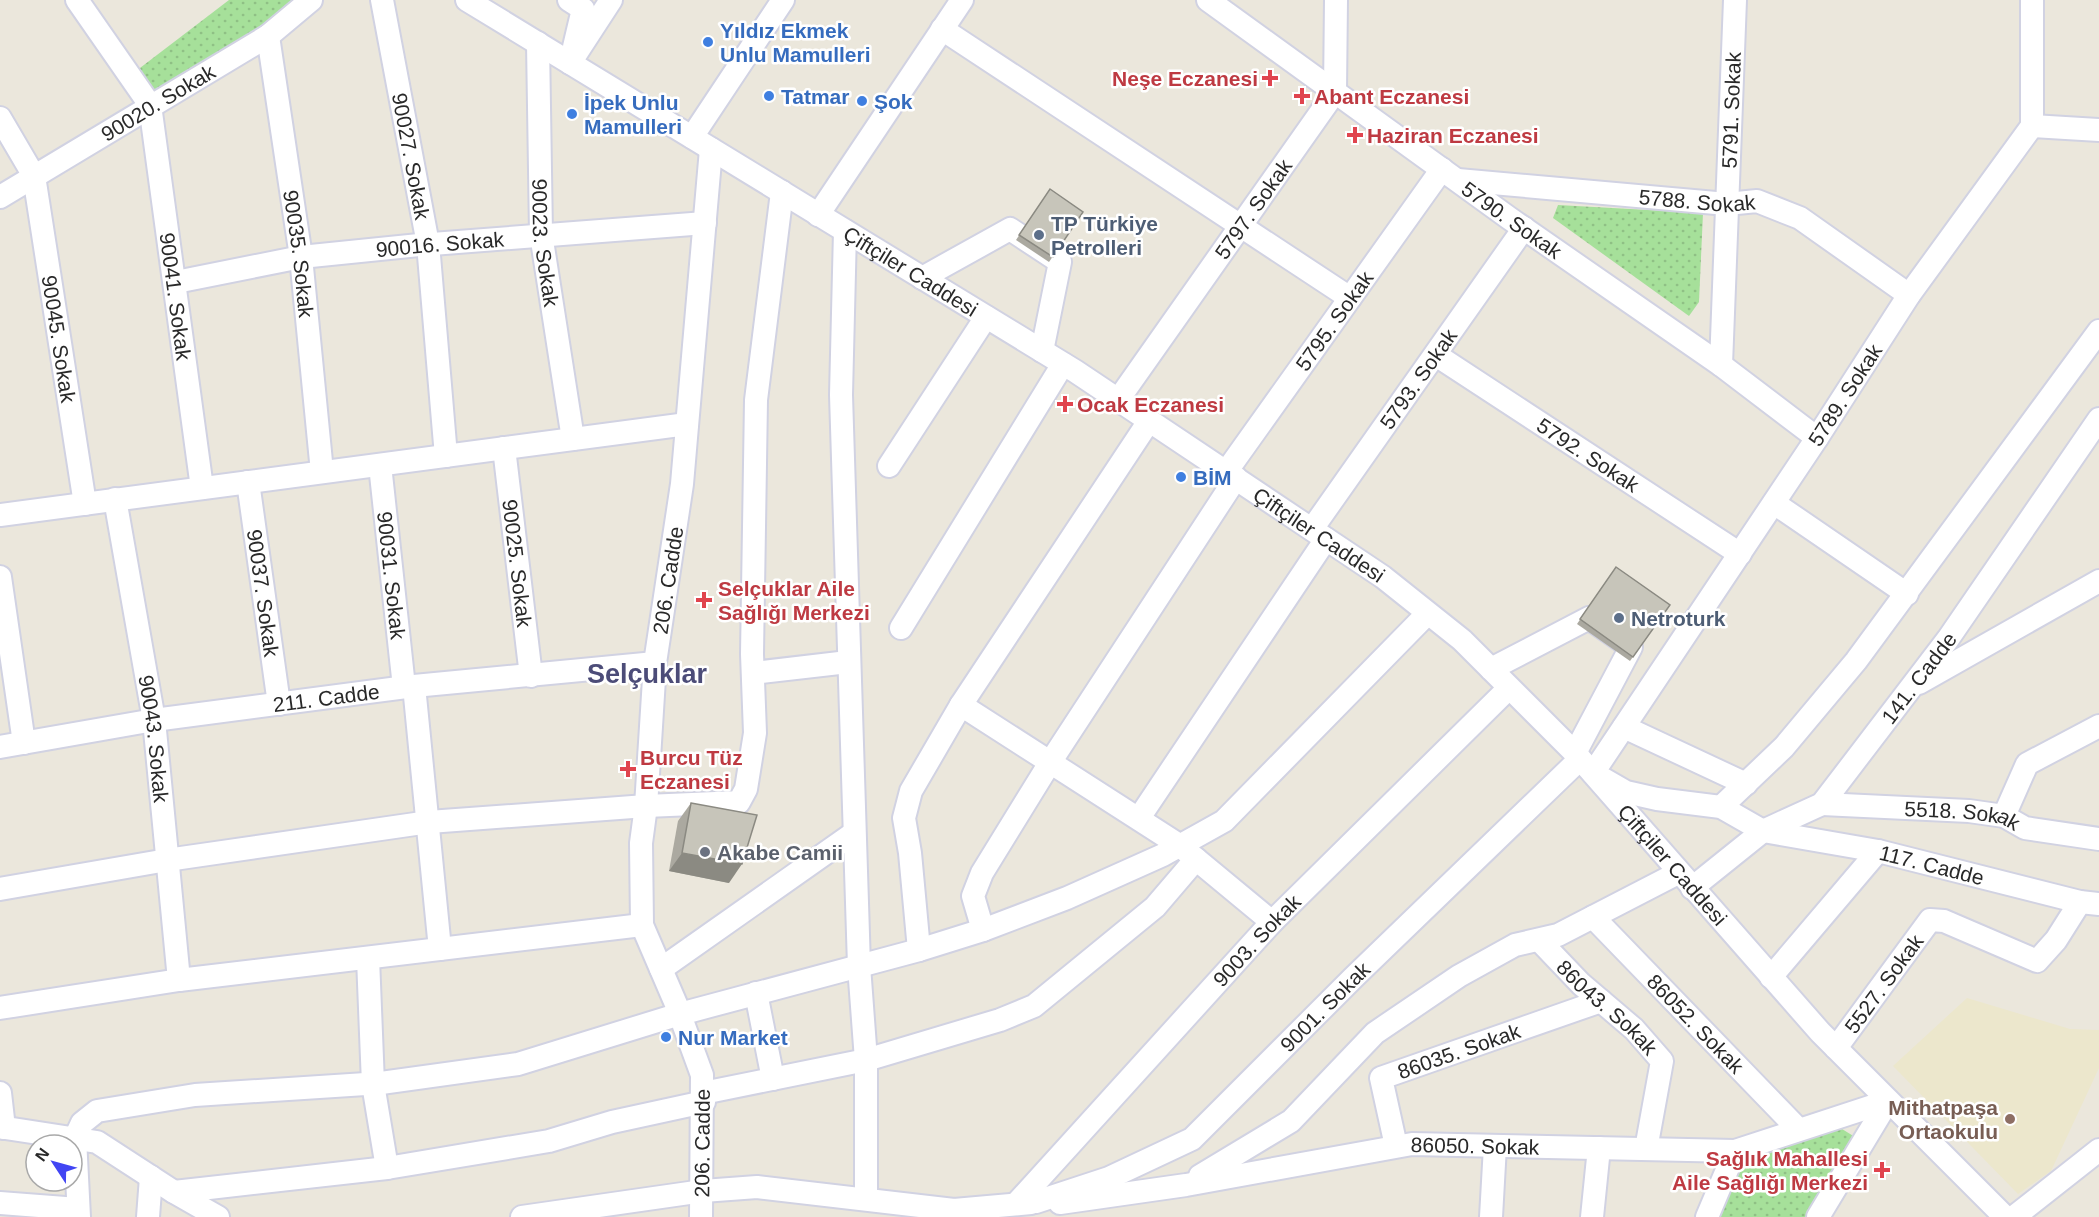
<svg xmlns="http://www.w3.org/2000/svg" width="2099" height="1217" font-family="Helvetica,sans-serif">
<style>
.education{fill:#ece7cc}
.park{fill:url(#park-dots)}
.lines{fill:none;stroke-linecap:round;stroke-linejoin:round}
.minor-casing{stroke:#d1d2e2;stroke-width:26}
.minor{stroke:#fff;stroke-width:22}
.wall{fill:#aba9a0}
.shaded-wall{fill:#8b8a82}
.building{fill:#c7c5ba;stroke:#8b8a82;stroke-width:1.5}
.shop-dot{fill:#3f7fe0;stroke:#fff;stroke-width:2}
.health-dot{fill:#e0444e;stroke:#fff;stroke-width:2}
.service-dot{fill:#5c6f8a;stroke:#fff;stroke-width:2}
.worship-dot{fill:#6b7280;stroke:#fff;stroke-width:2}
.education-dot{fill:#8d6e63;stroke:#fff;stroke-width:2}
.labels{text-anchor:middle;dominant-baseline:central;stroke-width:5;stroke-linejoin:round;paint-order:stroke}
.shop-label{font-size:21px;font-weight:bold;fill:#366cbe;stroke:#fff;text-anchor:start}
.health-label{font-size:21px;font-weight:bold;fill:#be3a42;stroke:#fff;text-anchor:start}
.street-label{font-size:21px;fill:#292929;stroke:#fff}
.service-label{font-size:21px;font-weight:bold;fill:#4e5e75;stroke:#fff;text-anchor:start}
.worship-label{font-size:21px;font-weight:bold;fill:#5b616d;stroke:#fff;text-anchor:start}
.education-label{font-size:21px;font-weight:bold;fill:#785e54;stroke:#fff;text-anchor:end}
.district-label{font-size:27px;font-weight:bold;fill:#4c4c78;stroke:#fff}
</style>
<defs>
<pattern id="park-dots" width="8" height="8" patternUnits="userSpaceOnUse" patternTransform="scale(1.5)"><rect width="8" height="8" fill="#a6e09a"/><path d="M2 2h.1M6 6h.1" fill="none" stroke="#8fc085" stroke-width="1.8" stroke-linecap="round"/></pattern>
</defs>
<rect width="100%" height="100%" fill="#ebe7dc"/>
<path class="education" d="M1967 998 2070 1029 2099 1030V1068L2051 1171 2018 1194 1893 1066Z"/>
<g class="park">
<path d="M229 0H300L264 30 152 97 136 71Z"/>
<path d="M1558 205 1703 213 1699 302 1689 316 1553 218Z"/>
<path d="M1842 1129 1855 1137 1807 1217H1718L1745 1160 1814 1135Z"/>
</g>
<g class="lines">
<g class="minor-casing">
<g id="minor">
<path id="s1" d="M77 0 150 105 202 488"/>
<path id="s2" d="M382 0 428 244 446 456"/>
<path id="s3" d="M467 0 1075 371 1383 577 1462 640 1575 753 1820 1032 2005 1217"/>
<path d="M569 0 583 9 574 47"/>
<path id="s4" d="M1208 0 1509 218 1721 365 1817 438"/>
<path id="s5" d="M2032 0V126L1909 295 1817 438 1593 773 1626 792 1657 799 1721 807 1763 831 1878 851 2080 902 2099 904"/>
<path d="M942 29 1350 298"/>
<path id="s6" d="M268 36 301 257 322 472"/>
<path id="s7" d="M538 43 541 234 573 439"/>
<path d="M570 63 611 0"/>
<path id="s8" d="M0 118 34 176 85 504"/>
<path d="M2032 126 2099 130"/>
<path d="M692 137 783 0"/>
<path id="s9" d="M1458 180 1727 204 1757 201 1800 218 1909 295"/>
<path id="s10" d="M0 197 268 36 311 0"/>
<path d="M818 215 962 0"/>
<path d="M845 231 841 395 859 966 866 1060V1199"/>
<path d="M922 278 1010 229 1060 262 1042 351"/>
<path id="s11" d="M176 282 301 257 419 245 705 223"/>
<path id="s12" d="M1436 355 1740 554"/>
<path id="s13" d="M1721 365 1735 0"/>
<path id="s14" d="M1118 400 1335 92 1336 0"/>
<path id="s15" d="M504 448 531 676"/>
<path id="s16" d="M380 465 404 687"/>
<path d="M889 466 986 317"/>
<path id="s17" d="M1226 472 1442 169"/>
<path id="s18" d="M248 482 279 704"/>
<path id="s19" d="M115 499 154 720 179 980"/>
<path d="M1774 503 1907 594"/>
<path d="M0 515 687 424"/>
<path id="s20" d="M1312 529 1524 228"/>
<path d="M0 577 24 743"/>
<path d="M901 628 1063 364"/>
<path d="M1491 669 1589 618 1631 647 1575 753"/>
<path d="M753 673 848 662"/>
<path d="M1919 683 2099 581"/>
<path d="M414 686 440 949"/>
<path d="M961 705 1179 845 1272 922"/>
<path d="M1624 727 1746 784"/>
<path id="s21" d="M0 747 154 720 414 686 655 663"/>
<path id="s22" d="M1822 804 1969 811 2004 816 2025 828 2099 839"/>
<path d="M1721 807 1784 747 1856 661 2099 331"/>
<path d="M2004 816 2027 764 2099 726"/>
<path d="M1139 818 1326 539"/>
<path id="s23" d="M1692 888 1763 831 1822 804 1948 639 2099 419"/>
<path d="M0 889 167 860 429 822 646 806 739 802 746 789 755 733 752 654 756 400 782 192"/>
<path id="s24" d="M1593 917 1798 1129"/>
<path d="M983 930 973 896 982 873 1051 761 1236 478"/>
<path id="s25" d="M1539 940 1581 984 1634 1029 1662 1061 1646 1149"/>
<path d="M919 950 910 853 904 818 911 791 961 705 1149 421"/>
<path d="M368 958 373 1084 387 1168"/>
<path d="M661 969 854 833"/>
<path d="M1771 977 1878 851"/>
<path d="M756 993 773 1079"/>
<path d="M0 1008 179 980 642 925"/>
<path id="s26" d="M1836 1048 1930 920 1944 921 2037 961 2056 940 2080 902"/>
<path d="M0 1093 4 1128"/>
<path d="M703 1093 866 1060 1000 1020 1034 1006 1155 907 1196 859"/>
<path d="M0 1127 97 1142 174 1192 218 1217"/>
<path id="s27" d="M1396 1146 1381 1078 1601 1001"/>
<path d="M1200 1176 1291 1121 1375 1033 1459 976 1515 945 1558 935 1678 873"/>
<path d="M174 1192 387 1168 549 1141 612 1122 704 1102"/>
<path id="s28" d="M1036 1202 1109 1178 1192 1139 1354 977 1580 759"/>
<path d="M0 1203 78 1209"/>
<path id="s29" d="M1060 1203 1186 1185 1412 1144 1735 1151 1888 1101"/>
<path id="s30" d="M1016 1204 1272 922 1509 688"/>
<path d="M79 1217 75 1138 82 1123 97 1111 195 1095 381 1083 518 1064 680 1014 919 950 983 930 1067 898 1163 855 1224 821 1427 614"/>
<path d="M148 1217 151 1177"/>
<path d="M522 1217 703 1191 757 1187 954 1210 1031 1203"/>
<path id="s31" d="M701 1217 702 1075 676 1004 642 925 641 843 646 806 655 663 682 484 711 149"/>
<path d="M1491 1217 1495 1146"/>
<path d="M1592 1217 1599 1148"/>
<path d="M1707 1217 1735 1151"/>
<path d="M1818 1217 1888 1101"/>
<path d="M2014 1217 2099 1150"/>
</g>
</g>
<use href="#minor" class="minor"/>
</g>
<g class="wall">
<path d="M1050 189 1083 212 1049 262 1016 240Z"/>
<path d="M1616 567 1670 605 1630 661 1577 624Z"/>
<path d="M691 803 729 883 669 871 678 821Z"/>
</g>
<path class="shaded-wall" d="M682 853 742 864 729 883 669 871Z"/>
<g class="building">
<path d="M1050 189 1083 212 1053 257 1019 235Z"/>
<path d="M1616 567 1670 605 1633 657 1580 619Z"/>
<path d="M691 803 757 815 742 864 682 853Z"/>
</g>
<g class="shop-dot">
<circle cx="708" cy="42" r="6"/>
<circle cx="769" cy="96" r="6"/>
<circle cx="862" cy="101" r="6"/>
<circle cx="572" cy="114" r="6"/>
<circle cx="1181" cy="477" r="6"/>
<circle cx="666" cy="1037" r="6"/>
</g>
<g class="health-dot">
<path d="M1267 69h6v6h6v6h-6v6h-6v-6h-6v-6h6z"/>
<path d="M1299 87h6v6h6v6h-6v6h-6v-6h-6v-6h6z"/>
<path d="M1352 126h6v6h6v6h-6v6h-6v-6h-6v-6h6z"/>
<path d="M1062 395h6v6h6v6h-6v6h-6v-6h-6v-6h6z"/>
<path d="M701 591h6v6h6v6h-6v6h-6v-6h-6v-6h6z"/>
<path d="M625 760h6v6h6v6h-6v6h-6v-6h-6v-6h6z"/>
<path d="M1879 1161h6v6h6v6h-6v6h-6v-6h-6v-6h6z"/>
</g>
<g class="service-dot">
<circle cx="1039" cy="235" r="6"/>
<circle cx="1619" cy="618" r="6"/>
</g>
<circle class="worship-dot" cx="705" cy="852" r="6"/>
<circle class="education-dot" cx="2010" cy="1119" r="6"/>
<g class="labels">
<g class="shop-label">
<text x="720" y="30">Yıldız Ekmek<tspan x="720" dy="24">Unlu Mamulleri</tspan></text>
<text x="781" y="96">Tatmar</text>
<text x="874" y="101">Şok</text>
<text x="584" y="102">İpek Unlu<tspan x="584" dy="24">Mamulleri</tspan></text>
<text x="1193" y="477">BİM</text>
<text x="678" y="1037">Nur Market</text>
</g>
<g class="health-label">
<text x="1258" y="78" text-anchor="end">Neşe Eczanesi</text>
<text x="1314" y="96">Abant Eczanesi</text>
<text x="1367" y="135">Haziran Eczanesi</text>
<text x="1077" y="404">Ocak Eczanesi</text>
<text x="718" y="588">Selçuklar Aile<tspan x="718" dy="24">Sağlığı Merkezi</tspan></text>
<text x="640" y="757">Burcu Tüz<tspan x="640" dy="24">Eczanesi</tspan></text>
<text x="1868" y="1158" text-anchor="end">Sağlık Mahallesi<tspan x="1868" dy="24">Aile Sağlığı Merkezi</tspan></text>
</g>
<g class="street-label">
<text stroke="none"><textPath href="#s10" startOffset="184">90020. Sokak</textPath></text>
<text stroke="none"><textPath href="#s13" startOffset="255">5791. Sokak</textPath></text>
<text stroke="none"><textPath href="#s2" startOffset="159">90027. Sokak</textPath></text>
<text stroke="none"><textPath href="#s9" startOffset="240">5788. Sokak</textPath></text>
<text stroke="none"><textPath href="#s14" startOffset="234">5797. Sokak</textPath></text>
<text stroke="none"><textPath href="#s4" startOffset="375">5790. Sokak</textPath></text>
<text stroke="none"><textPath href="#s7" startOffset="200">90023. Sokak</textPath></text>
<text stroke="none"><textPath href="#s11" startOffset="267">90016. Sokak</textPath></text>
<text stroke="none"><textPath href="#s6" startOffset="220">90035. Sokak</textPath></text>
<text stroke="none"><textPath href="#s3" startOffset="520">Çiftçiler Caddesi</textPath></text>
<text stroke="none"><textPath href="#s1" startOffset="321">90041. Sokak</textPath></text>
<text stroke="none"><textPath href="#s17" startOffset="186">5795. Sokak</textPath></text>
<text stroke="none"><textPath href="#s8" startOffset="232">90045. Sokak</textPath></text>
<text stroke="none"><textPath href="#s20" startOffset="184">5793. Sokak</textPath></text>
<text transform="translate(1845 395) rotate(-57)">5789. Sokak</text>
<text stroke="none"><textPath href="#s12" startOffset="182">5792. Sokak</textPath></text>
<text stroke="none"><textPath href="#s3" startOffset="1006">Çiftçiler Caddesi</textPath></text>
<text stroke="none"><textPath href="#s15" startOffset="116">90025. Sokak</textPath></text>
<text stroke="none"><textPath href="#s16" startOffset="111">90031. Sokak</textPath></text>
<text stroke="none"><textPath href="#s31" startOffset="650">206. Cadde</textPath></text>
<text stroke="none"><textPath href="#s18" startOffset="112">90037. Sokak</textPath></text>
<text stroke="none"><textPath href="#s23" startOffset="315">141. Cadde</textPath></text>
<text stroke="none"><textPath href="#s21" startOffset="330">211. Cadde</textPath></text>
<text stroke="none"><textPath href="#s19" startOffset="243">90043. Sokak</textPath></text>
<text stroke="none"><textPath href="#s22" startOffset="141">5518. Sokak</textPath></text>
<text stroke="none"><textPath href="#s3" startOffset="1492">Çiftçiler Caddesi</textPath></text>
<text stroke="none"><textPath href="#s5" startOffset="1263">117. Cadde</textPath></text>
<text stroke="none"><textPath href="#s30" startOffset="357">9003. Sokak</textPath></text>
<text stroke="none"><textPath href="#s26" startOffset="80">5527. Sokak</textPath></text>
<text stroke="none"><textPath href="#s28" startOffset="356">9001. Sokak</textPath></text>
<text stroke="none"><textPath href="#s25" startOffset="96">86043. Sokak</textPath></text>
<text stroke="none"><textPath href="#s24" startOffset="148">86052. Sokak</textPath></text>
<text stroke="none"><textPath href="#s27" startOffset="152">86035. Sokak</textPath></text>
<text stroke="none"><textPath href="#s31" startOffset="74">206. Cadde</textPath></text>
<text stroke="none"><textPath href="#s29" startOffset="420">86050. Sokak</textPath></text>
</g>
<g class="service-label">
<text x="1051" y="223">TP Türkiye<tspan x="1051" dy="24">Petrolleri</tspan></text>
<text x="1631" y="618">Netroturk</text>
</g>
<g class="worship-label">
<text x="717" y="852">Akabe Camii</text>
</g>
<g class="education-label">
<text x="1998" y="1107">Mithatpaşa<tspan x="1998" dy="24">Ortaokulu</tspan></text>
</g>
<g class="district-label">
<text x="647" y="674">Selçuklar</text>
</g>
</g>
<g transform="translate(54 1163) rotate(306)"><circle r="28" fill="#ffffff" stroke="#a9a9a9" stroke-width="1.5"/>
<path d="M0-4.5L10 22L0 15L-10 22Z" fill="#4145f3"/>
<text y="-9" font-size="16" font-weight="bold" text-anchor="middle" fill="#292929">N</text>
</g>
</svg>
